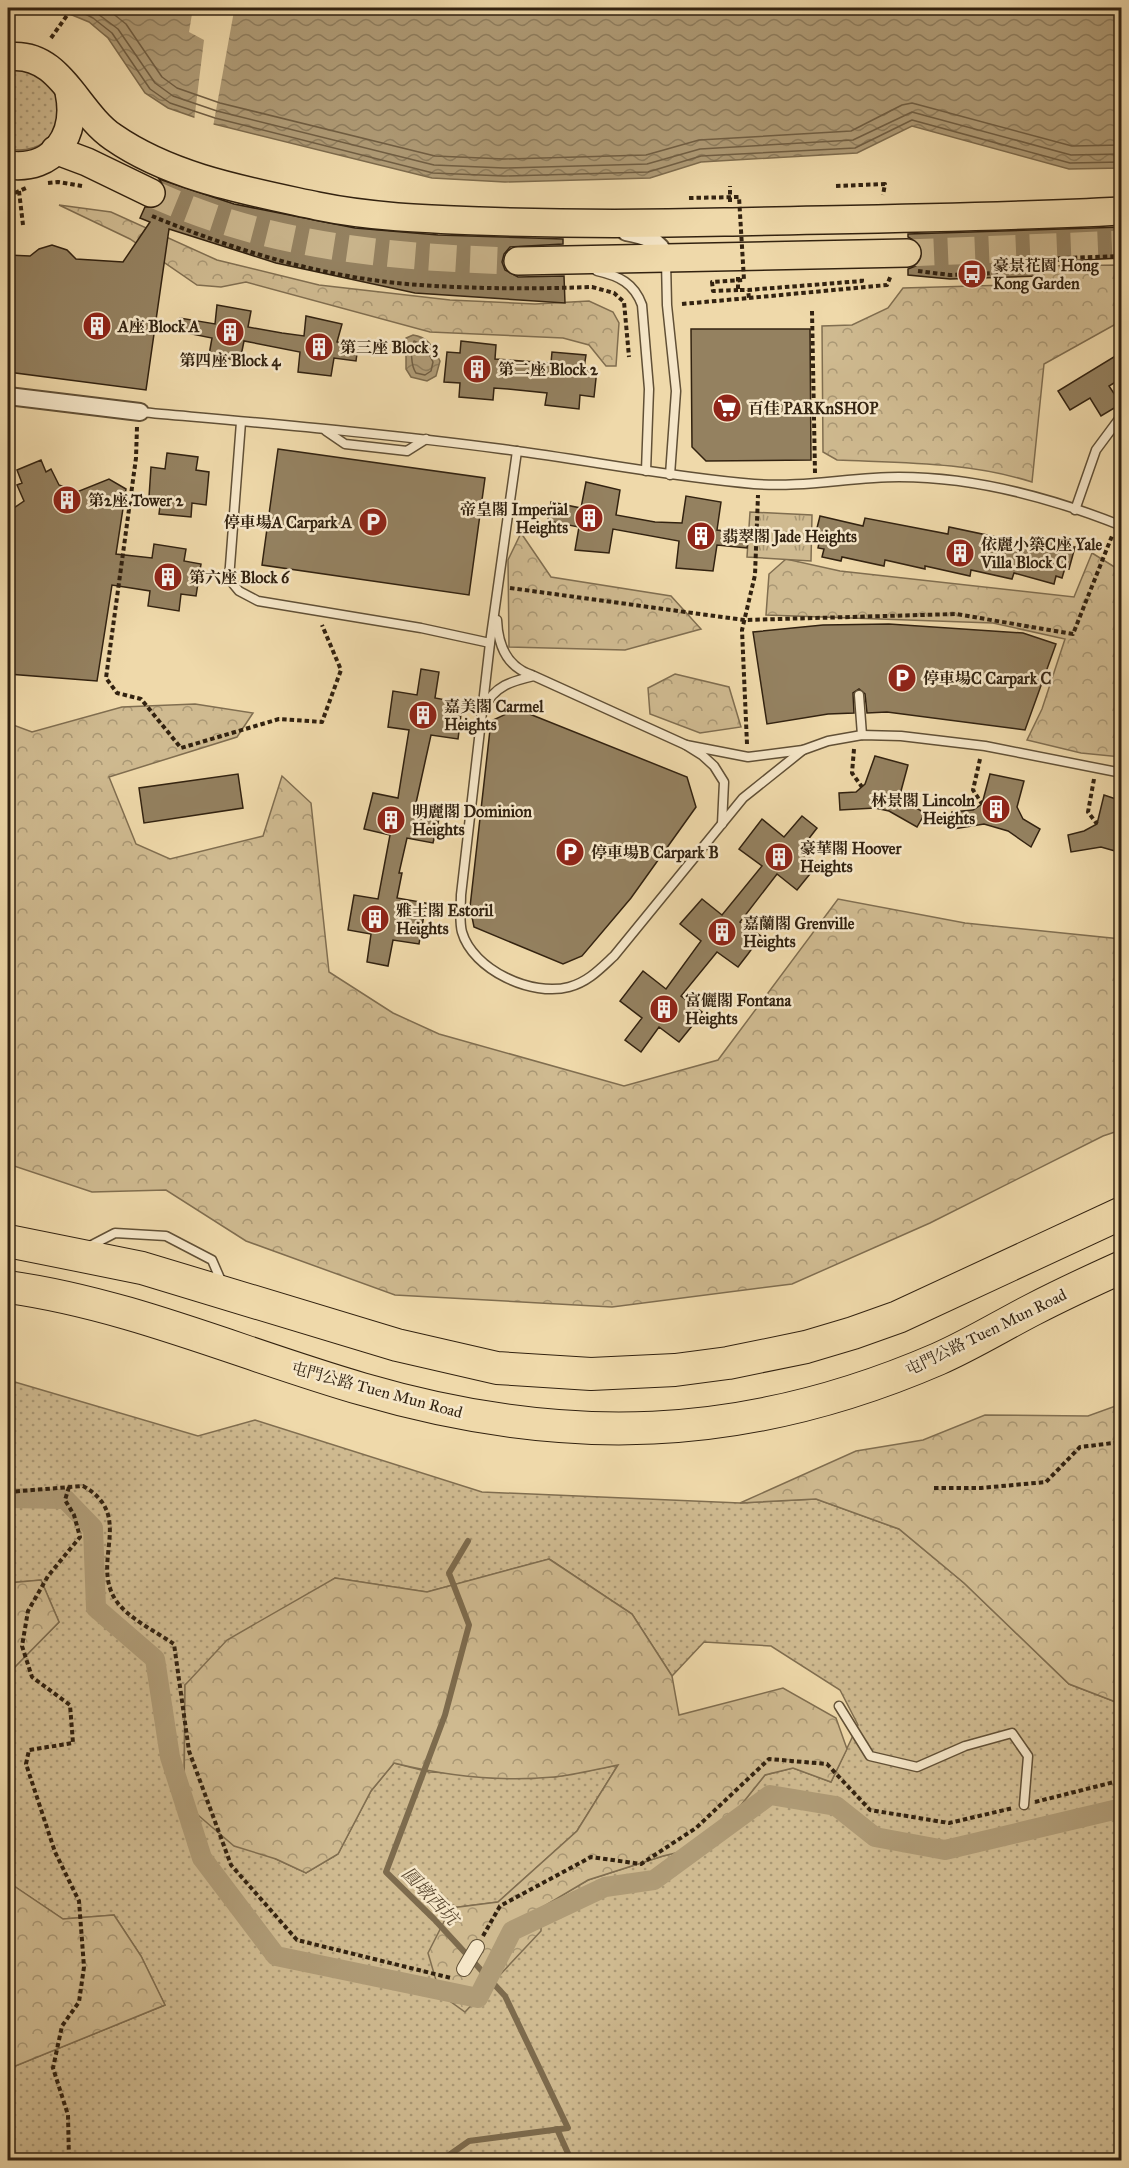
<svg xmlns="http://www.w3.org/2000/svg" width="1129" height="2168" font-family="'IM FELL Great Primer','Noto Serif TC',serif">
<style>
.grass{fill:url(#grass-dots);stroke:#806e50;stroke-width:1.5;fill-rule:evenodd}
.forest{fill:url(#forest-crowns);stroke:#806e50;stroke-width:1.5}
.park{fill:url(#park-tufts);stroke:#806e50;stroke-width:1.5}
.water{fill:url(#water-waves);stroke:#7d6b4d;stroke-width:1.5}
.pier{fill:#efd9aa}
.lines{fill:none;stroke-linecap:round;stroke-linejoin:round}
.shore{stroke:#705e43;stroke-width:1.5}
.stream{stroke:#7d6b4d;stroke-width:6}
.canal{stroke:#af9b76;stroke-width:20}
.building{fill:#948160;stroke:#322210;stroke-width:1.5}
.primary-tunnel{stroke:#c9b48b;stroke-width:27;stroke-dasharray:27 14;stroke-linecap:butt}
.service-casing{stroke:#615036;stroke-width:11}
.pedestrian-casing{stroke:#615036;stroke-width:16}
.minor-casing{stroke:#615036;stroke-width:20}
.primary-casing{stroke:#322210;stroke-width:30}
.motorway-casing{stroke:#322210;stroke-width:34}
.path{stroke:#322210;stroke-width:4;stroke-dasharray:4.5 3;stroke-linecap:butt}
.service{stroke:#f5e6c8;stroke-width:8}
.pedestrian{stroke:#f5e6c8;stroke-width:14}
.minor{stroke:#f5e6c8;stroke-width:16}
.primary{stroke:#efd9aa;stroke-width:27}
.motorway{stroke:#efd9aa;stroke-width:32}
.path-bridge{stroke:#322210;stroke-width:4;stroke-dasharray:4.5 3;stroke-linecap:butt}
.labels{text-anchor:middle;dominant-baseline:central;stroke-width:5;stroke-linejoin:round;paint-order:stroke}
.poi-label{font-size:16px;font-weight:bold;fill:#322210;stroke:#f5e6c8;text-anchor:start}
.street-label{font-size:16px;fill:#322210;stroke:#f5e6c8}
.water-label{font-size:18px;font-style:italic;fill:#5e4c34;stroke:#f5e6c8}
</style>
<defs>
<pattern id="grass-dots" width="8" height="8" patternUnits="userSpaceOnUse" patternTransform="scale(1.5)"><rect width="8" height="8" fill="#cfba90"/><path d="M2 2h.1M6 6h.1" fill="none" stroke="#a99774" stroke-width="1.8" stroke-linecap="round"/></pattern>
<pattern id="forest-crowns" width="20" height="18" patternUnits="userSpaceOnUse" patternTransform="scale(1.5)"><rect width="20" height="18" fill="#cfba90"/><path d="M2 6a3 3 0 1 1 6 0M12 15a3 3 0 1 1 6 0" fill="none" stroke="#a99774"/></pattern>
<pattern id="park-tufts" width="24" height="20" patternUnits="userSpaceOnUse" patternTransform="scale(1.5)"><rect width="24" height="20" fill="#cfba90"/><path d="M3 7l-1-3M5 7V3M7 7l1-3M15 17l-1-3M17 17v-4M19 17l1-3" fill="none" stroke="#a99774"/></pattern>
<pattern id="water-waves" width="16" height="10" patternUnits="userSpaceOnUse" patternTransform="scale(1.5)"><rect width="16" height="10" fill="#af9b76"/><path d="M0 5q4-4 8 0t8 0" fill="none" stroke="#8f7e5f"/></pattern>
</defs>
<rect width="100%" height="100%" fill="#efd9aa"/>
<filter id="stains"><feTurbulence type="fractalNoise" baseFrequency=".00333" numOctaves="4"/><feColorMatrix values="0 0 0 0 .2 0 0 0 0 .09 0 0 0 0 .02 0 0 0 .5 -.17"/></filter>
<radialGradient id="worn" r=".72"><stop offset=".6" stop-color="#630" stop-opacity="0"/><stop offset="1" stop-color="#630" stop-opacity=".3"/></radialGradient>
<g class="grass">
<path d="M20 69C80 82 67 160 8 149V71Z"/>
<path d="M8 1380 198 1436 255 1420 482 1492 740 1503 816 1499 899 1529 964 1583 1069 1684 1121 1704V2160H8V2069L165 2005 141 1956 114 1915 63 1919 8 1882V1674L59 1622 41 1580 8 1583ZM549 1559 632 1614 672 1676 704 1642 771 1646 840 1690 858 1725 831 1782 793 1768 765 1775 709 1845 663 1856 588 1880 540 1908H451L498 1902 577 1831 618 1765 555 1777 429 1772 394 1763 371 1791 338 1854 306 1873 276 1859 184 1803 185 1685 335 1578 427 1592Z"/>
</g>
<g class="forest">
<path d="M59 205 111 212 217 260 319 285 450 300 535 304 589 301 613 312 619 323 616 366H606L589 345 563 338 430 332 246 282 221 287 197 285 130 239Z"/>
<path d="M1121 265V323L1114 325 1044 364 1032 482C969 462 903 463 837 460L823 452 822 326 852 325 888 308 903 288 1043 284 1044 266Z"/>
<path d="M521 533 551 577 671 596 701 629 625 650 509 647 508 560Z"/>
<path d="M1092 553 1121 571V757L1081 753 1027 740 1042 709 1065 639 993 623 766 615 769 574 786 559 840 571 1074 597Z"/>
<path d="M675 674 729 687 741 727 700 733 650 714 648 688Z"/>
<path d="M195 704 253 713 237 737 109 777 136 844 170 859 263 836 282 776 311 803 329 972 393 1013 439 1034 624 1086 718 1060 838 899 965 923 1121 939V1130L1103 1136 930 1223 792 1284 612 1307 395 1295 246 1241 166 1190 92 1192 8 1164V723L32 732 122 707Z"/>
<path d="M1121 1404V1704L1069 1684 964 1583 899 1529 816 1499 740 1503 856 1451 923 1440 985 1415 1088 1416Z"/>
<path d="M549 1559 632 1614 672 1676 679 1715 783 1688 836 1718 847 1749 831 1782 793 1768 765 1775 709 1845 663 1856 588 1880 541 1908V1931L465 2012 440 1994 428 1953 451 1908 498 1902 577 1831 618 1765C597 1769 575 1775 554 1777 501 1782 446 1776 394 1763L371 1791 338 1854 306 1873 276 1859 234 1846 184 1803 185 1685 227 1640 335 1578 427 1592Z"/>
<path d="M41 1580 59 1622 8 1674V1583Z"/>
<path d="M8 1882 63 1919 114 1915 141 1956 165 2005 8 2069Z"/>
</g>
<path class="park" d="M750 512 812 515 811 561 747 557Z"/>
<g class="water">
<path d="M55 8H1121V168L1069 169 912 126 857 153 701 162 650 178 505 182 432 178 214 124 168 108 145 93 108 38 89 22Z"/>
<path d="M413 335C429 337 433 348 440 361L436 376 427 381 411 377 406 369V338Z"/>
</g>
<path class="pier" d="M193 8H231L234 11 213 127 194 121 204 40 189 32Z"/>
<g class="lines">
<g class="shore">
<path d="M74 8 93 18 112 33 150 89 170 103 215 118 433 173 504 176 648 172 701 156 855 148 912 120 1070 163 1122 162"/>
<path d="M90 8 118 29 155 83 173 96 217 111 434 165 504 168 647 164 700 149 853 140 912 112 1071 155 1122 154"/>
<path d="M106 8 126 24 162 77 177 88 220 103 435 156 504 159 646 155 699 140 851 131 902 105 912 103 1072 146 1122 145"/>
<path d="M414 341 425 346 433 362 431 371 425 375 416 373C411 366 410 348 414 341Z"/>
</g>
<g class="stream">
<path d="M557 2129 571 2160"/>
<path d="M442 2160 469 2141 568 2128 505 1996 434 1919 386 1872 445 1715 469 1625 449 1573 468 1541"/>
</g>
<path class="canal" d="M8 1498 65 1499 93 1528 96 1608 155 1659 170 1757 202 1858 276 1956 478 1998 512 1931 605 1887 654 1880 770 1795 836 1806 875 1837 945 1850 1122 1808"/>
</g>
<g class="building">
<path d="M159 179 234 204 355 228 438 235 563 239V244L510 247 504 254 502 262 505 270 518 277 564 276 565 303 415 293 276 263 169 229 146 390 8 372V255L30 256 39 249 52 245 67 250 76 259 123 262 150 222 140 218 145 207 159 206 165 199 167 191Z"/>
<path d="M1122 227V258L1037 262 1038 276 950 279 908 275V269L916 266 923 253 920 244 908 237V234Z"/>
<path d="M217 305 251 311 248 327 282 333 304 336 306 316 342 324 337 342 358 346 356 361 334 358 331 376 298 372 300 352 244 341 240 361 209 355 212 338 177 331 180 318 215 324Z"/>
<path d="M691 329H810L811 460 706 461 692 447Z"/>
<path d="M461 341 496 345 495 359 551 363 552 352 586 355 584 368 597 369 594 397 580 395 579 409 545 405 547 393 508 389 494 388 493 400 459 397 460 383 444 382 447 352 460 353Z"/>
<path d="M1117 355 1122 363V378L1109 386 1121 404 1101 416 1090 398 1070 410 1058 391Z"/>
<path d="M278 449 485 478 469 595 262 565Z"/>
<path d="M167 453 198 457 196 470 209 472 206 505 192 503 191 517 159 514 161 498 149 497 151 467 165 469Z"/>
<path d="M41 460 46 472 51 469 59 485 77 492 109 479 126 489 116 554 152 558 154 544 186 549 184 561 201 564 196 596 181 594 179 611 148 606 150 591 112 585 97 681 8 674V512L24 501 17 485 22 483 17 470Z"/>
<path d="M586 482 620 490 616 515 655 522 682 523 686 496 721 502 717 530 749 534 747 548 717 545 713 571 676 568 679 541 613 529 609 553 575 550 579 527 548 521 551 502 581 508Z"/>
<path d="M820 516 863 526 865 518 948 534 949 527 1034 545 1036 537 1075 547 1069 569 1065 568 1062 578 1056 576 1054 584 1014 573 1012 579 971 570 970 576 925 566V569L885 560 884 566 842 557 841 561 822 557 824 549 818 548 820 538 815 536Z"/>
<path d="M889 624 1023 633 1056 644 1025 730 887 712 867 713 865 694 859 689 853 693 854 713 828 714 767 724 753 632 823 625Z"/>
<path d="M421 669 439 672 435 698 462 703 460 724 458 739 431 735 416 803 442 807 433 843 407 838 399 873H402L397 898 426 903 419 944 393 940 388 966 367 962 371 934 348 930 354 895 378 899 390 835 364 829 373 793 398 798 409 730 388 727 393 691 417 695Z"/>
<path d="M517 709 687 777 696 807 631 898 582 956 563 964 474 927 470 907 491 721Z"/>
<path d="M875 756 908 765 901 791 909 804 925 813 917 827 889 811 875 808 840 810 839 793 856 792 865 784Z"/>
<path d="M238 774 243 808 144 823 139 788Z"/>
<path d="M990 774 1024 781 1017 807 1023 819 1040 829 1031 847 1008 831 984 824 954 829 952 812 973 810 982 804Z"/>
<path d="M1104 795 1122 801V853L1101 847 1071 852 1068 835 1084 831 1097 824Z"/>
<path d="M802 816 817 828 800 850 818 864 797 890 777 874 740 922 761 936 748 954 738 967 717 952 681 996 702 1012 692 1026 679 1042 659 1027 641 1052 625 1040 642 1018 620 1001 643 971 666 989 701 941 680 924 702 899 722 915 762 866 739 849 762 819 784 837Z"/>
</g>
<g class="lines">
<g class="primary-tunnel">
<path d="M151 193C265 246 393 258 518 261"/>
<path d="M907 253 1122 244"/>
</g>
<g class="service-casing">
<g id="service">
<path d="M666 261 667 305 676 391 670 475"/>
<path d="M597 271C619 276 634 283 642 305L649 389 646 471"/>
<path d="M140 412C261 423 382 433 502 449 587 460 670 477 754 484 802 488 851 477 899 477 974 477 1052 498 1122 526"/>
<path d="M241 422 229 579 239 591 258 601 421 628 490 643"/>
<path d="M326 431 345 444 407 451 426 439"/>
<path d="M517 451 490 643 461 895C461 906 459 921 462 932 473 970 532 997 569 987 588 982 600 969 614 956L743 798 803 750"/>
<path d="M1075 510 1096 450 1122 415"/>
<path d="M497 620C498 645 507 667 532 675"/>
<path d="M859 695 862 735"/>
<path d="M484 708C494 686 512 681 534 676L686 745 702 755 714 766 724 782 722 824"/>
<path d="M686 745 748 757 803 750 828 741 862 735 901 736 985 746 1122 773"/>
<path d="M88 1247 115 1233 166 1236 212 1260 222 1283"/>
<path d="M839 1706 870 1756 917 1767 965 1746 1012 1733 1028 1756 1024 1805"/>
</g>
</g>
<g class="pedestrian-casing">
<path id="pedestrian" d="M464 1969 477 1947"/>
</g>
<g class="minor-casing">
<g id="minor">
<path d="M626 232C643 235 660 239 666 258"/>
<path d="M8 396 140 412"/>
</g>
</g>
<g class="primary-casing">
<g id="primary">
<path d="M8 57C60 50 76 112 113 137 172 178 248 191 317 206 370 217 425 219 479 221 561 224 643 224 724 222 857 219 989 218 1122 211"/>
<path d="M55 150 87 162 151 193"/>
<path d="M8 165C54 171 78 135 69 92"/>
<path d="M518 261 907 253"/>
</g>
</g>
<g class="motorway-casing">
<g id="motorway">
<path d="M8 1241 142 1268 397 1345 497 1368 591 1374 675 1370 728 1363 806 1347 853 1333 898 1317 1122 1213"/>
<path d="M8 1287C130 1304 244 1355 362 1389 564 1448 744 1443 938 1359 970 1345 1001 1326 1032 1310 1061 1295 1091 1281 1122 1267"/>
</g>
</g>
<g class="path">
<path d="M51 38 68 14"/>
<path d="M48 183 58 182 82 186"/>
<path d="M836 186 885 184 883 195"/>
<path d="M19 191 23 225"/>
<path d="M8 196 26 188"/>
<path d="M730 202V186"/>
<path d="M152 216C236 251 328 279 420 285 477 289 535 289 592 287L614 293 624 302 629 357"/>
<path d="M918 271 950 275 996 273 1036 259 1122 256"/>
<path d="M738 277V290H748L862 281V276"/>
<path d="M749 298 887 285 891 275"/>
<path d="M682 304 749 298 748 290"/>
<path d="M812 311 815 473"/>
<path d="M137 427 136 458 106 678 117 693 141 699 181 748 279 719 322 722 341 670 322 625"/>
<path d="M510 588 744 620 956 614 1073 634 1112 536"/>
<path d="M747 744 742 630 755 575 758 495"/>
<path d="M854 749 852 773 862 787"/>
<path d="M980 759 973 790 982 804"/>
<path d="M1094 779 1088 812 1097 824"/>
<path d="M69 1487 65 1500 74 1515 80 1537 48 1576 28 1611 22 1646 32 1677 70 1705 73 1743 29 1750 26 1764 55 1852 79 1901 84 1967 79 2002 62 2026 53 2068 68 2115 69 2160"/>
<path d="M934 1488H981L1046 1482 1080 1447 1122 1442"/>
<path d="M8 1492 83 1486C135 1515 91 1560 115 1599 127 1618 155 1631 174 1644L189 1751 231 1865 297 1940 451 1978"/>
<path d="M1035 1802 1122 1780"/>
<path d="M483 1936 500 1906 591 1857 641 1864 696 1828 769 1759 827 1764 870 1810 949 1823 1013 1808"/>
</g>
<use href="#service" class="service"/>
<use href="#pedestrian" class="pedestrian"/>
<use href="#minor" class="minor"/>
<use href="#primary" class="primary"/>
<use href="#motorway" class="motorway"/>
<path class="path-bridge" d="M689 198 739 197 744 280 712 282 713 291 738 290"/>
</g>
<defs>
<g id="bus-disc" transform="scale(1.5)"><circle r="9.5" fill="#8f2418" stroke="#f5e6c8"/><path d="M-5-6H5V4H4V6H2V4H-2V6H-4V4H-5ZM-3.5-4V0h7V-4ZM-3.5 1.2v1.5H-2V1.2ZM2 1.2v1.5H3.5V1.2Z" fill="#fff"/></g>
<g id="building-disc" transform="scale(1.5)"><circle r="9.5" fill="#8f2418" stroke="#f5e6c8"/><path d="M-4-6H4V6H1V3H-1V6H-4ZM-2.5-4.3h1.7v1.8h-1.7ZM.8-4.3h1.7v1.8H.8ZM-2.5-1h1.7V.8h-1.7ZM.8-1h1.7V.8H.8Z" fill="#fff"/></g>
<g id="supermarket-disc" transform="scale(1.5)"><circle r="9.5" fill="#8f2418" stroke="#f5e6c8"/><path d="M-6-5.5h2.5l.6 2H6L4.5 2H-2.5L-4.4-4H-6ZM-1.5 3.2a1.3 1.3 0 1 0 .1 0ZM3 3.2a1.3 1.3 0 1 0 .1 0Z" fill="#fff"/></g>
<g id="parking-disc" transform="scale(1.5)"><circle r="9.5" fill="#8f2418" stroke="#f5e6c8"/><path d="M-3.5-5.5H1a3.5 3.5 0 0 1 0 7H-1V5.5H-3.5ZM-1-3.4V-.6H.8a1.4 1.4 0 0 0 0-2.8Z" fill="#fff"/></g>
</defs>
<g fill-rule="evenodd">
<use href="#bus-disc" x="972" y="274"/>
<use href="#building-disc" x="97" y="326"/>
<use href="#building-disc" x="230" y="332"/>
<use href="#building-disc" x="319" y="347"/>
<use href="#building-disc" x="477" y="369"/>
<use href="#supermarket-disc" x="727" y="408"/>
<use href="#building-disc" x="67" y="500"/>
<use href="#building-disc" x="589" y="518"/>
<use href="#parking-disc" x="373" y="522"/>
<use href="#building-disc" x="701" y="536"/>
<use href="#building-disc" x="960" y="553"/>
<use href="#building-disc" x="168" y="577"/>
<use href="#parking-disc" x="902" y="678"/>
<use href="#building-disc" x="423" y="715"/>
<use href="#building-disc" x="996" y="809"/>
<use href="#building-disc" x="391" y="820"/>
<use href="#parking-disc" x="570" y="852"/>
<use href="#building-disc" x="779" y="857"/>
<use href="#building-disc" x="375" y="919"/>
<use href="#building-disc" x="722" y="932"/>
<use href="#building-disc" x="664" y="1009"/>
</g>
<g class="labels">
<g class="poi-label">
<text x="993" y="265">豪景花園 Hong<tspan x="993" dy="18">Kong Garden</tspan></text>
<text x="118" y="326">A座 Block A</text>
<text x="340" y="347">第三座 Block 3</text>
<text x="230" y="360" text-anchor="middle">第四座 Block 4</text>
<text x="498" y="369">第二座 Block 2</text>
<text x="748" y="408">百佳 PARKnSHOP</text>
<text x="88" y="500">第2座 Tower 2</text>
<text x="568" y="509" text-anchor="end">帝皇閣 Imperial<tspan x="568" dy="18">Heights</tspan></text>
<text x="352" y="522" text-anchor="end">停車場A Carpark A</text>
<text x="722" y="536">翡翠閣 Jade Heights</text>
<text x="981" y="544">依麗小築C座 Yale<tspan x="981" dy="18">Villa Block C</tspan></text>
<text x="189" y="577">第六座 Block 6</text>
<text x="923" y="678">停車場C Carpark C</text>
<text x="444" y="706">嘉美閣 Carmel<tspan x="444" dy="18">Heights</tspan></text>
<text x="975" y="800" text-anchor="end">林景閣 Lincoln<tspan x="975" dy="18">Heights</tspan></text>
<text x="412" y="811">明麗閣 Dominion<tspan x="412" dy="18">Heights</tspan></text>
<text x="800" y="848">豪華閣 Hoover<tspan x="800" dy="18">Heights</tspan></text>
<text x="591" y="852">停車場B Carpark B</text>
<text x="396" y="910">雅士閣 Estoril<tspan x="396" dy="18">Heights</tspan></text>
<text x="743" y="923">嘉蘭閣 Grenville<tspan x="743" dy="18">Heights</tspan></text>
<text x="685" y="1000">富儷閣 Fontana<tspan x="685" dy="18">Heights</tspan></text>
</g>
<g class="street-label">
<text transform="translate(986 1332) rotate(-26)">屯門公路 Tuen Mun Road</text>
<text transform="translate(377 1390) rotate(15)">屯門公路 Tuen Mun Road</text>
</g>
<g class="water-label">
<text transform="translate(430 1896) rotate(46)">圓墩西坑</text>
</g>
</g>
<rect width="1129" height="2168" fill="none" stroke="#efd9aa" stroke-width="30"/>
<rect x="9" y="9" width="1111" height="2150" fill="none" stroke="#322210" stroke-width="3"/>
<rect x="15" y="15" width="1099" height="2138" fill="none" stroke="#322210" stroke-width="1.5"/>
<rect width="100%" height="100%" filter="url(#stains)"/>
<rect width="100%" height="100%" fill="url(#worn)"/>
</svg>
